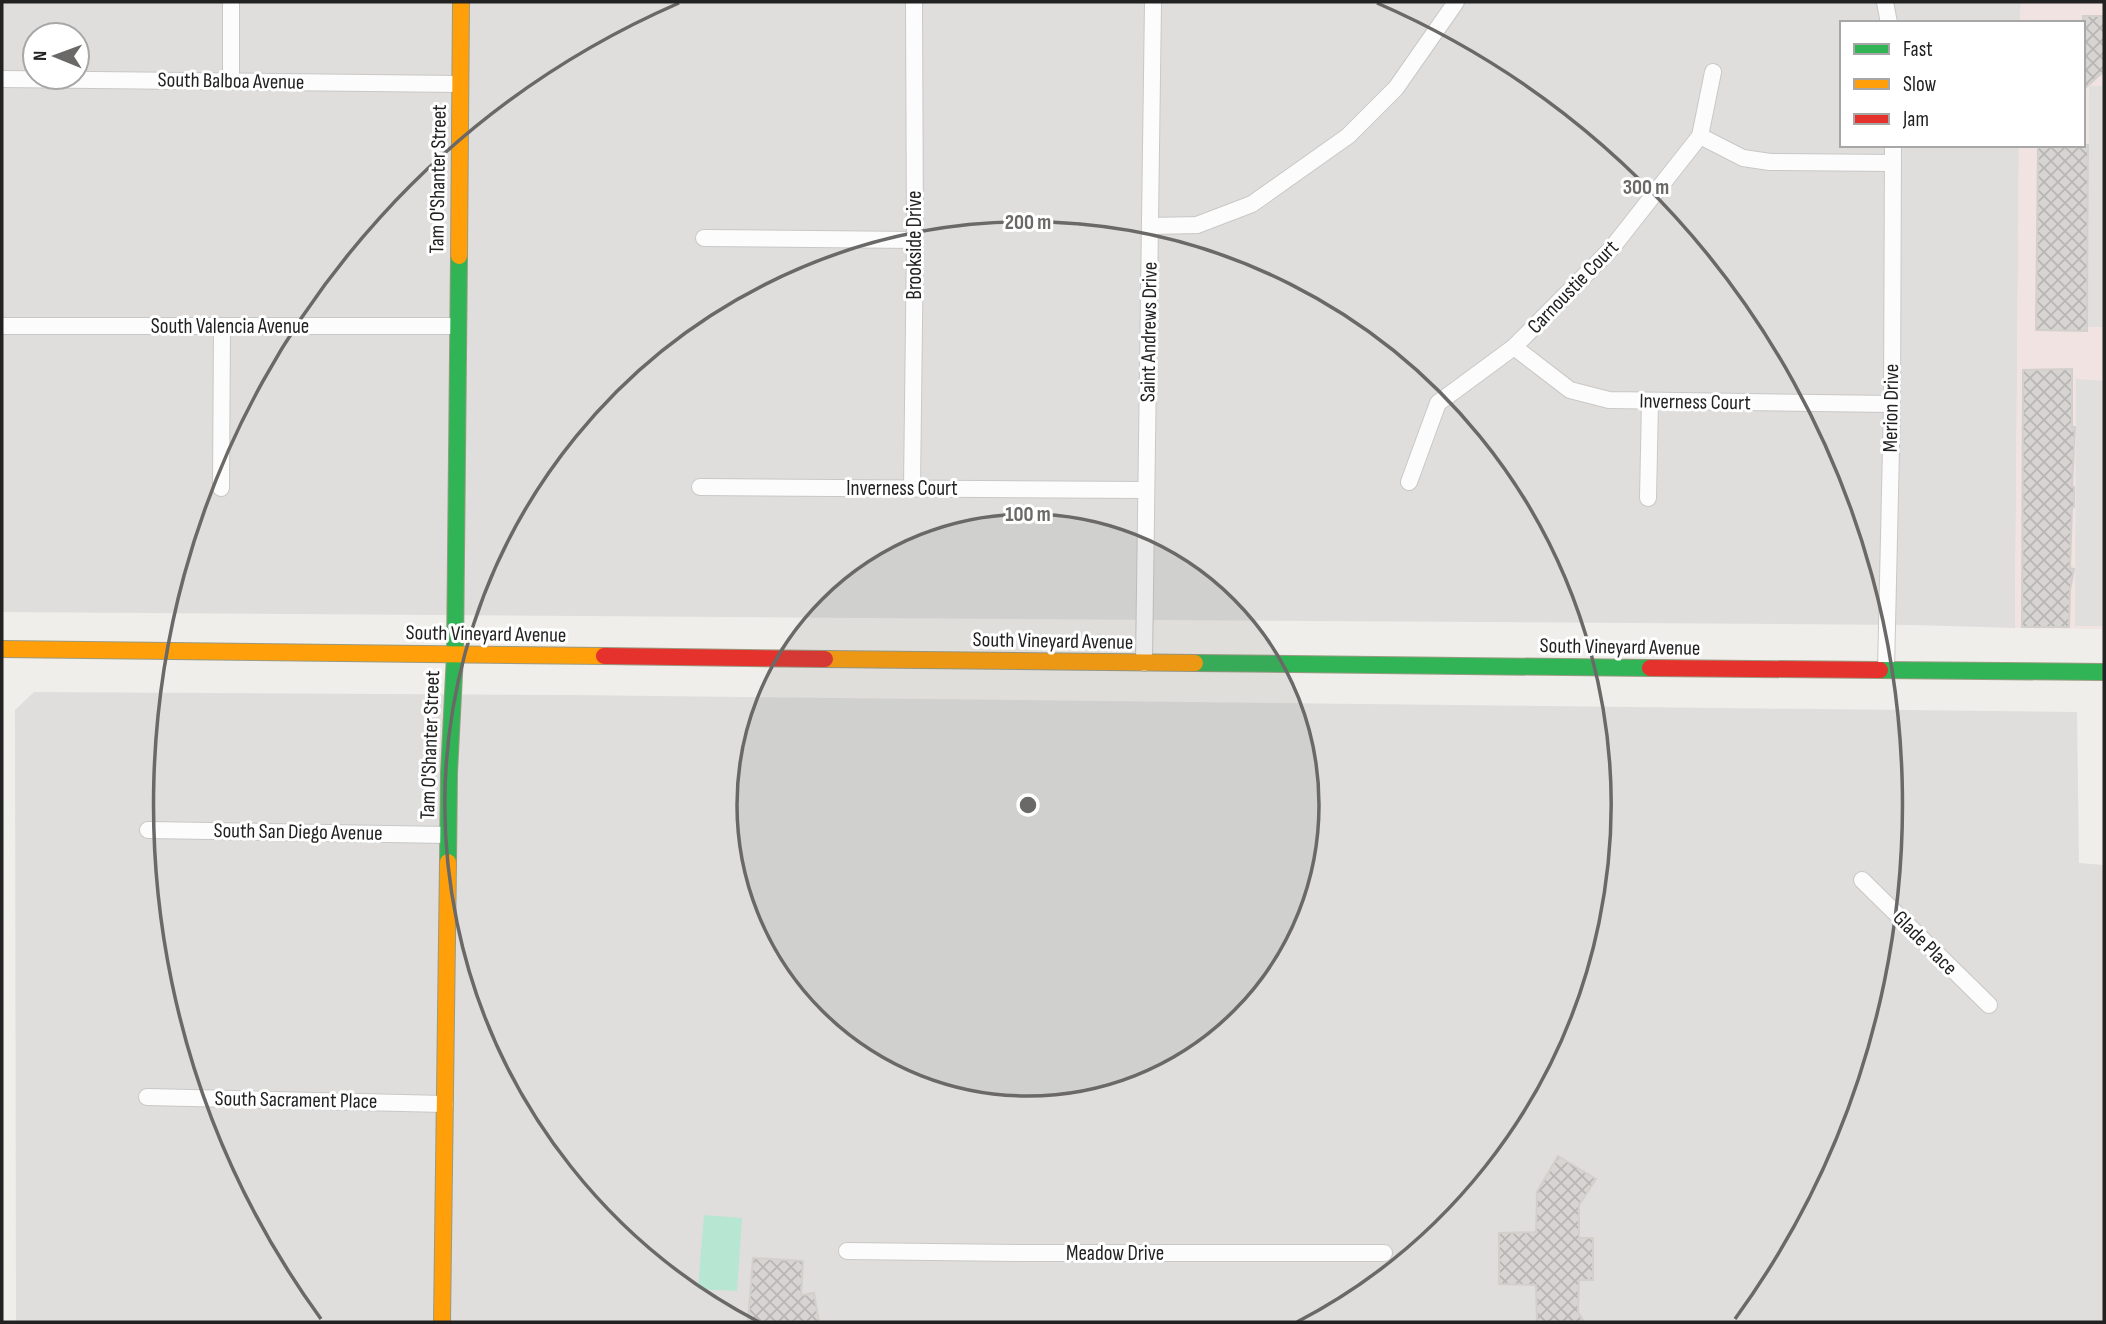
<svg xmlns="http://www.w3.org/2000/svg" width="2106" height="1324" font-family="'Sofia Sans Condensed',sans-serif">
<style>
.residential{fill:#dfdedc;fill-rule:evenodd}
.commercial{fill:#f1e3e1}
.pitch{fill:#b7e6d2}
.parking{fill:#e0dfde}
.building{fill:url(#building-cross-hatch);stroke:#d3d0cc;stroke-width:2}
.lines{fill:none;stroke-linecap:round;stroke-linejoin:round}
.street-casing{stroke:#c9c8c7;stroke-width:18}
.fast-casing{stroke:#999a82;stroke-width:18}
.slow-casing{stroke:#999a82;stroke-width:18}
.jam-casing{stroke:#999a82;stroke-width:18}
.street{stroke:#fdfcfc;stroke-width:16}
.fast{stroke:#30b455;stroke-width:16}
.slow{stroke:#ff9f0a;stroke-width:16}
.jam{stroke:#e5322d;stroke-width:16}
.ring{fill:none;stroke:#6a6968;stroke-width:3.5}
.labels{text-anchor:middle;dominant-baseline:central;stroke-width:6;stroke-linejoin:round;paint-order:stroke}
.street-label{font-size:21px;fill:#222;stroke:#fff}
.centre{fill:#6a6968;stroke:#fff;stroke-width:3.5}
.ring-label{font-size:21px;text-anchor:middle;font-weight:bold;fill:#6a6968;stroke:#fff;stroke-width:6;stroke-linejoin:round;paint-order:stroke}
</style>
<defs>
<pattern id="building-cross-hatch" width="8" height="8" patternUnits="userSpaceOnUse" patternTransform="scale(1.75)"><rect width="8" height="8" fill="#d7d4d2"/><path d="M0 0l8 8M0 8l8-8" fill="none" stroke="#b8b6b4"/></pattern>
</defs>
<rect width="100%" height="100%" fill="#f0eeeb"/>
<g class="residential">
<path d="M2 2H2021L2020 23H1842V145H2019L2015 628 1913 625 2 612ZM35 35H77V77H35Z"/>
<path d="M34 692 573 695 2077 712 2079 863 2104 865V1322H16L15 710Z"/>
</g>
<path class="commercial" d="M2021 2H2104V629L2015 628 2019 145H2083V23H2020Z"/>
<path class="pitch" d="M704 1215 742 1218 737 1291 698 1289Z"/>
<g class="parking">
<path d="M2089 86H2104V327H2088Z"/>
<path d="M2076 379 2104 381V626H2075Z"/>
</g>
<g class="building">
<path d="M2083 16H2104V71L2083 90Z"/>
<path d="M2038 145H2088L2087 331 2036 330Z"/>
<path d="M2072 369V427H2075L2072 487H2074V507L2072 508 2070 568 2074 569 2070 590 2069 627H2022L2023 370Z"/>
<path d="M1558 1156 1596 1179 1579 1205V1238H1593V1280H1579L1578 1312 1584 1322H1537L1536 1285 1499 1284V1233L1536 1232 1537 1192Z"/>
<path d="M753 1258 803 1261 801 1295 814 1293 819 1322H748Z"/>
</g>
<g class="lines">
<g class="street-casing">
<g id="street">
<path d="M1885 2 1889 23"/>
<path d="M2 79 460 84"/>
<path d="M231 81V2"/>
<path d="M1700 136 1743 158 1770 162 1893 163"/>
<path d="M1151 226 1197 225 1252 204 1348 136 1396 88 1456 2"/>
<path d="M704 238 915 240"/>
<path d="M2 326H458"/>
<path d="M1514 347 1570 390 1609 400 1892 404"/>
<path d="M1409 482 1438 403 1514 347 1611 249 1700 136 1713 72"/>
<path d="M700 487 1145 490"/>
<path d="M221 488 222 326"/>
<path d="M912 488 915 240 914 2"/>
<path d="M1648 498 1650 402"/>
<path d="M1144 663 1153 2"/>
<path d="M1886 670 1892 404 1893 145"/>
<path d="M148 830 448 835"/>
<path d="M1862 880 1989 1005"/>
<path d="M147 1097 445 1104"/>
<path d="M847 1251 1022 1253H1384"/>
</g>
</g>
<g class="fast-casing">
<g id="fast">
<path d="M1195 663 1650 668"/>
<path d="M1880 670 2104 672"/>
<path d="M448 862 449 773 455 655 459 256"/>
</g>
</g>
<g class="slow-casing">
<g id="slow">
<path d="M459 256 461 2"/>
<path d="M2 649 604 656"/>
<path d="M825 659 1195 663"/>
<path d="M442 1322 448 862"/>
</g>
</g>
<g class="jam-casing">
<g id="jam">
<path d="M604 656 825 659"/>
<path d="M1650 668 1880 670"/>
</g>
</g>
<use href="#street" class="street"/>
<use href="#fast" class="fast"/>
<use href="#slow" class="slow"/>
<use href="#jam" class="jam"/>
</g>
<circle cx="1028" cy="805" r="291" fill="#6a6968" fill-opacity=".12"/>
<g class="ring">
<circle cx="1028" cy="805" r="291"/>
<path d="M759 1322A583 583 0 1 1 1297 1322"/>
<path d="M321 1319A874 874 0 0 1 679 3M1377 3A874 874 0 0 1 1735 1319"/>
</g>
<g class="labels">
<g class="street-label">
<text transform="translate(231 81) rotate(1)">South Balboa Avenue</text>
<text transform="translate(438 179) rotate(-89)">Tam O'Shanter Street</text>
<text transform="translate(914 245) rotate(-90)">Brookside Drive</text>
<text transform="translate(1573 287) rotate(-46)">Carnoustie Court</text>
<text x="230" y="326">South Valencia Avenue</text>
<text transform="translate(1149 332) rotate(-89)">Saint Andrews Drive</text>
<text transform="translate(1695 402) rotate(1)">Inverness Court</text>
<text transform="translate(1891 408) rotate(-89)">Merion Drive</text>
<text x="902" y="488">Inverness Court</text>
<text transform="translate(486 634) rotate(1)">South Vineyard Avenue</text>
<text transform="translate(1053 641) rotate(1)">South Vineyard Avenue</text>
<text transform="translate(1620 647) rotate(1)">South Vineyard Avenue</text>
<text transform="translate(430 745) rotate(-88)">Tam O'Shanter Street</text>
<text transform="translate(298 832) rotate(1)">South San Diego Avenue</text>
<text transform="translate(1925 943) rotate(45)">Glade Place</text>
<text transform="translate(296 1100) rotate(1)">South Sacrament Place</text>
<text x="1115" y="1253">Meadow Drive</text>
</g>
</g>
<circle cx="1028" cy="805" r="10" class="centre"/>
<g class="ring-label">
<text x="1646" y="194">300 m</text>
<text x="1028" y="229">200 m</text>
<text x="1028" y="521">100 m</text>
</g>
<rect width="2106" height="1324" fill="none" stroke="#222222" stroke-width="7"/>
<rect x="1840" y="21" width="245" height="126" fill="#ffffff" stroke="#a7a7a7" stroke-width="2"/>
<rect x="1854" y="44" width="35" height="10" fill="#30b455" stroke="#a7a7a7" stroke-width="2"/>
<text x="1903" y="56" font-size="21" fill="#222222">Fast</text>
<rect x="1854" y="79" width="35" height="10" fill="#ff9f0a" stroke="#a7a7a7" stroke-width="2"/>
<text x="1903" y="91" font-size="21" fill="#222222">Slow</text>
<rect x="1854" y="114" width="35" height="10" fill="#e5322d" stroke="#a7a7a7" stroke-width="2"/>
<text x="1903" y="126" font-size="21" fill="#222222">Jam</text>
<g transform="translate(56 56) rotate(271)"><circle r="33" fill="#ffffff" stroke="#a7a7a7" stroke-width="2"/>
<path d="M0-5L12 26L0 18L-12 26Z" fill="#6a6968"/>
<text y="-10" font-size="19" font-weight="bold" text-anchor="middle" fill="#222222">N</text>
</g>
</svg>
